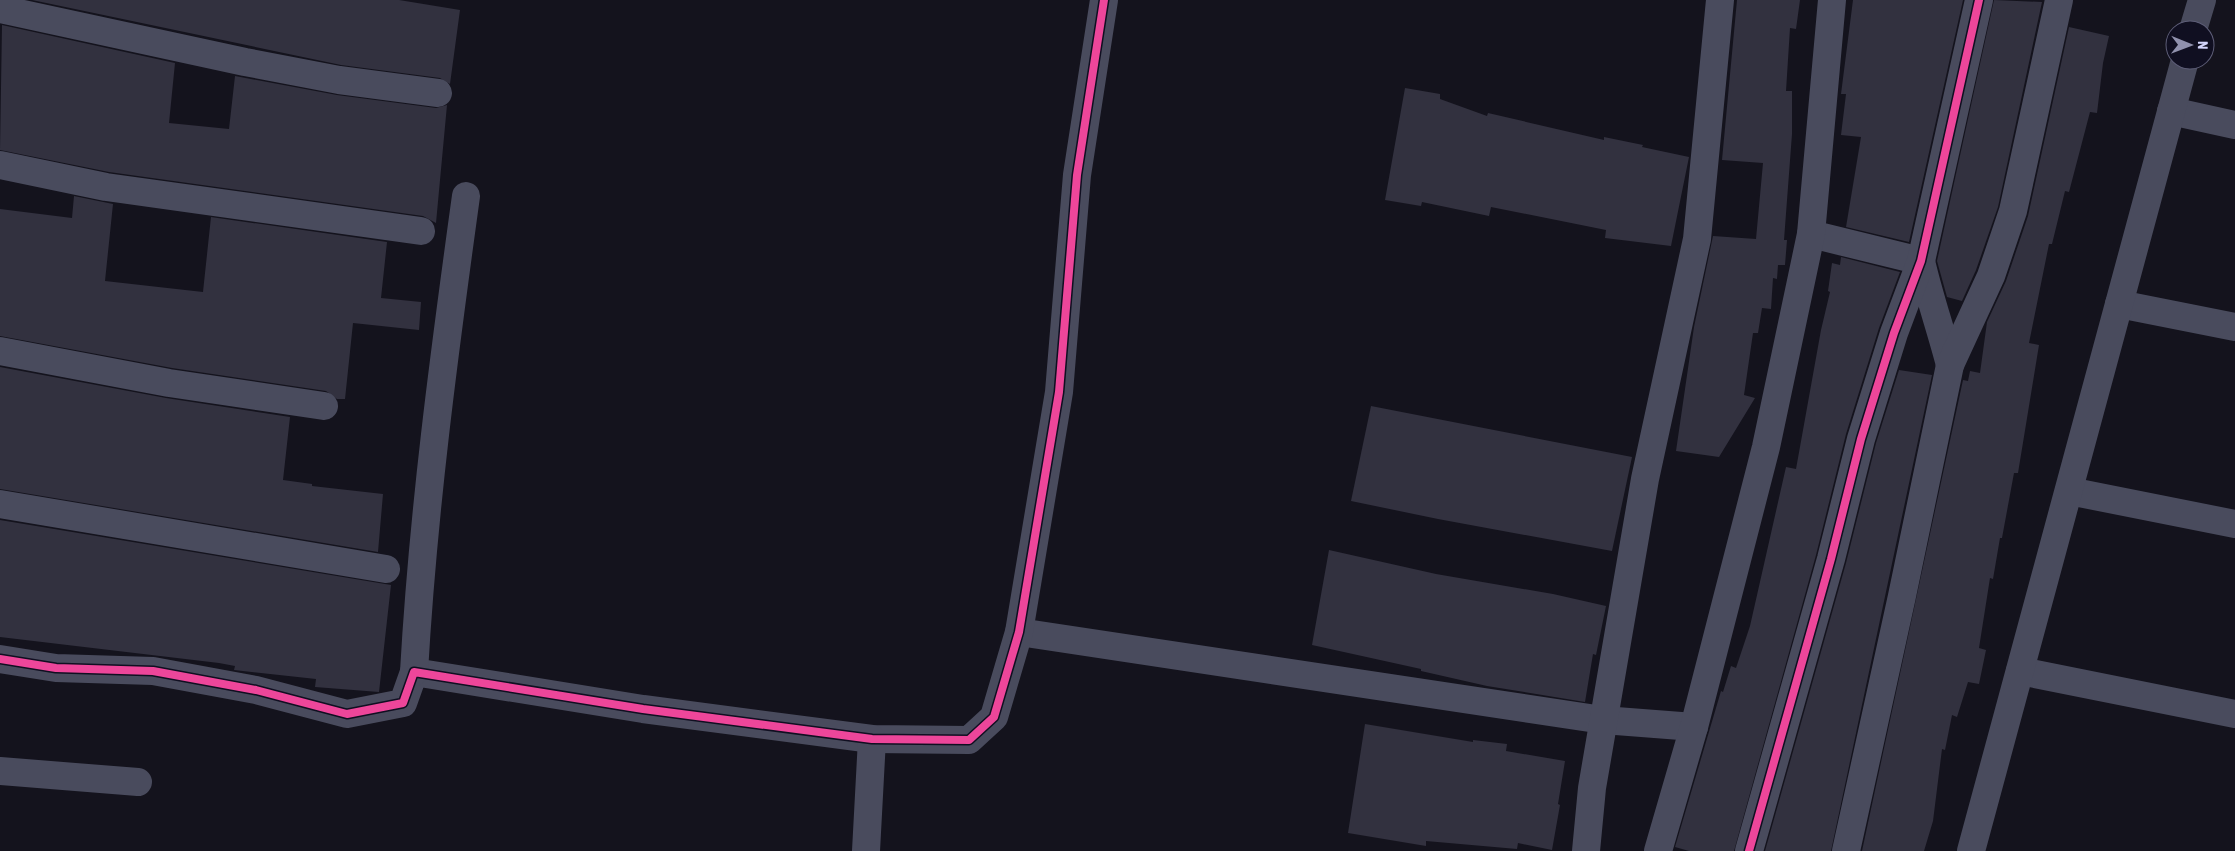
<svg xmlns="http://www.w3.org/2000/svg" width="2235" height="851" font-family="'Asap Condensed',sans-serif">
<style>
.building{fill:#32313f}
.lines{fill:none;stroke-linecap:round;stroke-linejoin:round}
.minor{stroke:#494b5d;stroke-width:28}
.cycleway-casing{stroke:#100f21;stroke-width:11}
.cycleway{stroke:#ed469a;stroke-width:8}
</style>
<rect width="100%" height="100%" fill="#14131d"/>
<g class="building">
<path d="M32 0H399L460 10 450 84 440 78 341 65Z"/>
<path d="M1737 0H1800L1796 29 1790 28 1786 91H1792V134L1784 240H1787L1785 265H1778L1777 279 1773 278 1771 309 1762 308 1758 333H1753L1744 395 1755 398 1719 457 1676 451 1694 327 1713 236 1756 239 1763 163 1722 160Z"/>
<path d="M1853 0H1963L1909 242 1846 227 1861 137 1841 135 1846 94H1841Z"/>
<path d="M1994 0 2042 2 1998 207 1976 270 1962 301 1947 297 1937 261Z"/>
<path d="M2 25 175 63 169 123 229 129 235 76 337 95 436 108 447 105 436 223 423 216 109 172 0 150Z"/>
<path d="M2069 27 2109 36 2103 63 2097 113 2090 112 2069 192 2065 191 2052 244H2049L2029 343 2039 345 2018 473H2014L2002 538H2000L1993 579 1990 578 1979 648 1986 650 1979 684 1968 682 1957 717 1952 715 1945 750 1942 749 1933 821 1924 851H1862L1963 380 1968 381 1970 371 1980 373 1987 322 2006 281 2028 216Z"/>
<path d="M1405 88 1440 94V99L1487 116 1488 113 1604 140V137L1643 145 1642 147 1689 157 1671 246 1605 238 1606 230 1491 207 1489 216 1422 202 1421 206 1385 200Z"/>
<path d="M74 196 113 204 105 281 203 292 211 217 387 242 381 298 421 302 419 330 353 323 345 399H337L326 391 172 368 0 336V209L72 218Z"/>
<path d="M1841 257 1900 272 1879 328 1846 434 1816 555 1734 851H1689L1675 847 1721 691 1723 692 1731 666 1736 668 1750 626 1786 467 1796 469 1821 330 1830 292 1828 291 1832 263 1840 265Z"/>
<path d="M0 367 166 398 290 417 283 480 312 484V486L383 494 378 552 0 489Z"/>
<path d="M1899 370 1932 375 1831 851H1765L1846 563 1876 443Z"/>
<path d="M1371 406 1632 457 1612 551 1438 519 1351 501Z"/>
<path d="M0 520 391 585 379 692 315 687 316 679 234 670 235 666 219 663 0 637Z"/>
<path d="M1329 550 1436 574 1553 594 1606 606 1596 655 1593 654 1585 702 1487 686 1421 671V669L1312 645Z"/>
<path d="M1365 724 1473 742V740L1507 744 1506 751 1565 761 1558 804 1560 805 1552 850 1518 843 1517 849 1426 841V846L1348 833Z"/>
</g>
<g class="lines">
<g class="minor">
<path d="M0 9 245 62 339 80 438 93"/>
<path d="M2193 30 2202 0"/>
<path d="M2171 111 2235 125"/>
<path d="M0 165 106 187 421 231"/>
<path d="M1811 234 1921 261C1929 296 1941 330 1950 365"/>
<path d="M2119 304 2235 327"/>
<path d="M0 351 169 383 324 406"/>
<path d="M2069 491 2235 524"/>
<path d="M0 504 386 569"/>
<path d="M1019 632 1603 720 1694 727"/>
<path d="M0 659 56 668 153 671 256 690 347 714 403 703 414 672 643 709 872 739 969 740 994 717 1019 632 1059 392 1077 175 1104 0"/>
<path d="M2020 671 2235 714"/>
<path d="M414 672C423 512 444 355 466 196"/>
<path d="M0 771 138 782"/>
<path d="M866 851 872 739"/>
<path d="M1586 851 1592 788 1645 479 1697 239 1720 0"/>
<path d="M1658 851 1694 727 1766 447 1811 234 1832 0"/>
<path d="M1749 851 1831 559 1861 439 1894 333 1921 261 1979 0"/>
<path d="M1846 851 1902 596 1950 365 1991 276 2013 211 2059 0"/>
<path d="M1971 851 2185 60"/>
</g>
<g class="cycleway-casing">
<g id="cycleway">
<path d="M0 659 56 668 153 671 256 690 347 714 403 703 414 672 643 709 872 739 969 740 994 717 1019 632 1059 392 1077 175 1104 0"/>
<path d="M1749 851 1831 559 1861 439 1894 333 1921 261 1979 0"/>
</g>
</g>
<use href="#cycleway" class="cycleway"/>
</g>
<g transform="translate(2190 45) rotate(91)"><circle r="24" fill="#100f21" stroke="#5e5e78"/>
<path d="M0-4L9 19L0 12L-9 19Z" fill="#9091ad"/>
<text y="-8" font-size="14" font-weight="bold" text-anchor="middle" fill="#d3d5fb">N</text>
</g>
</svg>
